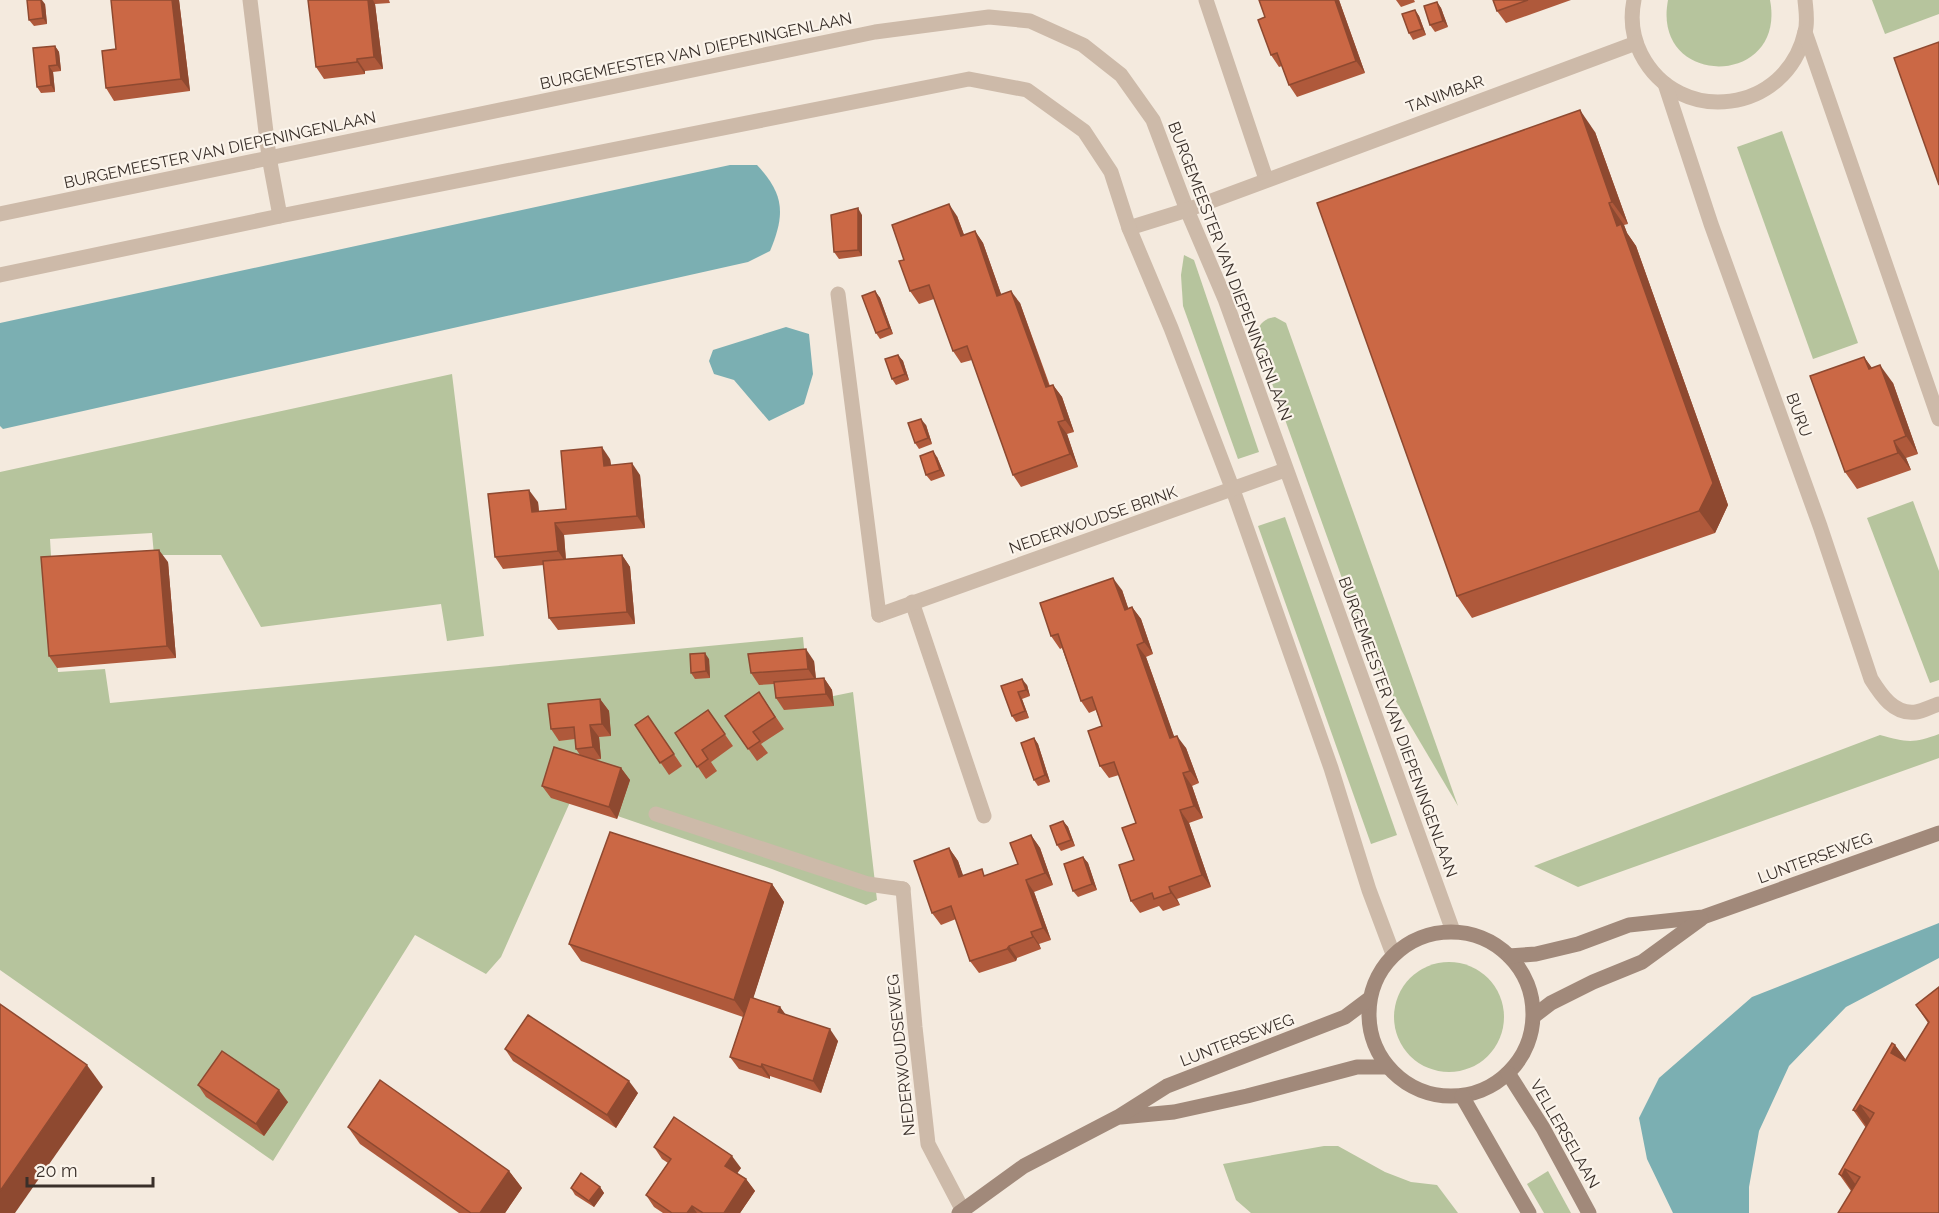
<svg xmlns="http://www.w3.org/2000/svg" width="1939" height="1213" font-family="Raleway,sans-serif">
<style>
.green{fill:#b6c49d}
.water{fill:#7bafb2}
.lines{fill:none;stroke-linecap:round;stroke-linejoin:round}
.lane{stroke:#cdbaa9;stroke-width:15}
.street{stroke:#cdbaa9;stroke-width:15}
.secondary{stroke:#a1897a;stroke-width:15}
.wall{fill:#af593b}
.shaded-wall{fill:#8e4930}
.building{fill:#cb6845;stroke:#8e4930;stroke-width:1.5}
.labels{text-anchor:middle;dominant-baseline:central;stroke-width:4.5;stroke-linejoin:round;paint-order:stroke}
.street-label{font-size:16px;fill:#392f29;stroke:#fbf4eb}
</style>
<rect width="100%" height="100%" fill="#f4eade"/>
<g class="green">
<path d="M1668 0H1770C1787 88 1651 89 1668 0Z"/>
<path d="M1872 0H1939V14L1885 34Z"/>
<path d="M1782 131 1858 343 1813 359 1737 147Z"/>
<path d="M1184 255 1194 260 1259 452 1238 459 1183 306 1181 275Z"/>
<path d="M1275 317 1286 323 1458 806 1371 659 1255 336C1259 325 1263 319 1275 317Z"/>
<path d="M452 374 484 636 447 641 441 604 261 627 221 555H154L152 533 50 539 58 672 105 669 110 703 803 637 809 701 853 692 877 900 866 905 772 869 571 800 501 957 486 974 415 935 273 1161 0 970V472Z"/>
<path d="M1913 501 1939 571V680L1930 683 1867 518Z"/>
<path d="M1285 517 1397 835 1371 844 1258 526Z"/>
<path d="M1939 734V758L1578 887 1534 866 1880 735C1906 742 1913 744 1939 734Z"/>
<circle cx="1449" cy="1017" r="55"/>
<path d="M1324 1146H1338L1385 1172 1411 1182 1437 1185 1458 1213H1251L1236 1200 1223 1164Z"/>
<path d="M1548 1171 1571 1213H1544L1527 1184Z"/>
</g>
<g class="water">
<path d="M730 165H757C785 195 785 215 770 251L748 262 3 429 0 426V323Z"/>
<path d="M786 327 809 334 813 374 804 404 769 421 734 380 714 374 709 361 713 350Z"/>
<path d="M1939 923V958L1846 1007 1789 1066 1759 1131 1749 1187V1213H1673L1647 1159 1639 1118 1659 1078 1752 997Z"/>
</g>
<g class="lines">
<g class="lane">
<path d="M838 294 879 615"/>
<path d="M912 602 984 816"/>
<path d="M656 814 868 884 903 889"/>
</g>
<g class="street">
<path d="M250 0 269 157 280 216"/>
<path d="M1206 0 1266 179"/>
<path d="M1634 0C1630 19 1632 36 1641 54 1679 128 1787 113 1805 32 1808 22 1806 11 1805 0"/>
<path d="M1805 32 1939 419"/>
<path d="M1665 84 1711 224 1820 526 1871 679C1881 695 1894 715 1916 712 1923 711 1932 706 1939 704"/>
<path d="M0 214 875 32 989 17 1030 21 1083 45 1121 75 1153 120 1187 210 1225 299 1453 931"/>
<path d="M1129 228 1187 210 1636 43"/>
<path d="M0 275 280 216 969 79 1027 90 1084 131 1111 172 1129 228 1171 328 1233 490 1331 768 1369 890 1393 954"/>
<path d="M879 615 1285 470"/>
<path d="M903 889 915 1027 928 1144 962 1209"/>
</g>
<g class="secondary">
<circle cx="1451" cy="1014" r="82"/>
<path d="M1509 956 1536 954 1578 944 1629 925 1703 917 1939 833"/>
<path d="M1534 1016 1551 1003 1593 982 1642 962 1701 919"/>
<path d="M1508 1073 1543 1128 1589 1213"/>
<path d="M1462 1096 1529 1213"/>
<path d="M1121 1117 1174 1112 1247 1096 1357 1067H1387"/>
<path d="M959 1213 1024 1166 1118 1117 1167 1086 1345 1017 1369 999"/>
</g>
</g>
<g class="wall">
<path d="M179 0 190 91 114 101 106 88 116 49Z"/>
<path d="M308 0H389L390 3 375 4 383 69 365 71V74L324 79 316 67Z"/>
<path d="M1259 0H1339L1365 73 1297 97 1289 85 1282 66 1279 67 1271 55 1265 17Z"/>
<path d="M1396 0H1414L1415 2 1401 7Z"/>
<path d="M1493 0H1571L1506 23 1497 11Z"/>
<path d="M1437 2 1441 8 1448 27 1435 32 1430 25Z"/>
<path d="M45 4 47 24 34 26 29 20Z"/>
<path d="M1415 10 1419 16 1426 35 1413 40 1409 33Z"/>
<path d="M55 46 59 52 61 71 53 72 55 92 41 93 37 87Z"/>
<path d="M1595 132 1628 224 1624 225 1627 233 1636 246 1728 505 1715 533 1472 618 1457 596Z"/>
<path d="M862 215V256L839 259 834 252Z"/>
<path d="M957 216 964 235 975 231 983 243 1001 294 1020 303 1050 386 1053 385 1062 397 1074 432 1067 434 1078 467 1021 487 1013 475 972 360 961 363 953 351 934 299 919 304 910 291Z"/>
<path d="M875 291 880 298 893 334 880 339 876 333Z"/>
<path d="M898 355 903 361 909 380 896 385 892 379Z"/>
<path d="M1864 357 1872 368 1893 383 1918 454 1906 458 1911 470 1857 489 1845 472Z"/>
<path d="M926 425 932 444 919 449 915 443Z"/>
<path d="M937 457 945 476 931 481 926 475Z"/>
<path d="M610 459 611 465 640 475 645 528 564 535 566 559 622 555 630 567 635 624 558 630 549 618 544 565 503 569 495 557 538 502 539 512 566 509Z"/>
<path d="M168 562 176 658 57 668 49 656Z"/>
<path d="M1122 590 1128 608 1132 607 1141 619 1153 654 1146 657 1157 688 1174 737 1186 748 1199 783 1192 786 1203 818 1189 823 1211 887 1177 899 1180 905 1163 911 1159 906 1140 913 1131 901 1136 823 1119 775 1109 778 1100 766 1102 726 1096 710 1089 713 1081 701 1062 648 1060 649 1051 636Z"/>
<path d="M709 659 710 678 695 679 691 673Z"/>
<path d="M814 661 816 678H824L832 690 834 706 784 710 776 698 774 684 759 685 751 673Z"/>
<path d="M1027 685 1030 696 1022 699 1029 718 1016 722 1012 716 1001 686Z"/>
<path d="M759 692 784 729 761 744 768 753 757 761 725 716Z"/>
<path d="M600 699 609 711 611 736 599 737 601 759 594 760 621 768 630 780 617 819 551 798 542 786 580 755 576 749 575 739 559 741 551 729Z"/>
<path d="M708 710 733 746 711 762 717 771 706 779 675 733Z"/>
<path d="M648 716 682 766 669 775 635 725Z"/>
<path d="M1034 738 1038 744 1050 782 1038 786 1034 780Z"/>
<path d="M1063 821 1068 827 1075 846 1061 851 1057 845Z"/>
<path d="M1031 835 1040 848 1053 885 1034 892 1051 940 1039 944 1041 949 1017 958 1016 961 979 973 970 961 956 919 941 925 932 913 949 848 958 861 963 876H986L1018 864Z"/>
<path d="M1083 857 1088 863 1097 890 1078 897 1073 891Z"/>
<path d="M772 884 784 902 753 998 780 1007 785 1014 838 1041 821 1093 770 1076V1079L739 1069 730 1057 743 1017 581 961 569 944Z"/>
<path d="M1939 987V1213L1851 1191 1839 1174 1866 1128 1853 1110 1895 1045 1906 1060 1928 1023 1916 1005Z"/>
<path d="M505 1049 638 1093 616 1128 513 1061Z"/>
<path d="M198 1085 288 1102 264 1136 206 1097Z"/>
<path d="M348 1127 509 1171 522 1188 505 1213H459L360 1144Z"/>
<path d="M654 1147 741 1168 737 1173 746 1179 755 1191 740 1213H663L654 1207 646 1195 668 1163 662 1159Z"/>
<path d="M600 1187 604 1193 594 1207 575 1195 571 1188Z"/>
</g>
<g class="shaded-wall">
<path d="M41 0H42L45 4 47 24 43 18Z"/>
<path d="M172 0H179L190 91 181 79Z"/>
<path d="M368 0H373L375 4 383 69 374 57Z"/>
<path d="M1335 0H1339L1365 73 1356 61Z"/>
<path d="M1437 2 1441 8 1448 27 1443 21Z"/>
<path d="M1415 10 1419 16 1426 35 1422 29Z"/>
<path d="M55 46 59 52 61 71 57 65Z"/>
<path d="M357 59 365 71V74L357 62Z"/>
<path d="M49 66 53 72 55 92 51 85Z"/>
<path d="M1580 110 1595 132 1628 224 1612 202Z"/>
<path d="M1609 203 1624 225 1627 233 1636 246 1728 505 1715 533 1699 511 1617 226Z"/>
<path d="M949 204 957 216 969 248 961 236Z"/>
<path d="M858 208 862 215V256L858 250Z"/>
<path d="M975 231 983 243 1006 308 997 296Z"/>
<path d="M875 291 880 298 893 334 889 328Z"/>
<path d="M1011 291 1020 303 1054 400 1046 387Z"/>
<path d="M898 355 903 361 909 380 905 374Z"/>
<path d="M1864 357 1877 375 1869 369Z"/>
<path d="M1880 365 1893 383 1918 454 1906 436Z"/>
<path d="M1053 385 1062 397 1074 432 1065 420Z"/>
<path d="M921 419 926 425 932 444 928 438Z"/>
<path d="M1058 422 1067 434 1078 467 1070 454Z"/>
<path d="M1894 441 1906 458 1911 470 1898 453Z"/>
<path d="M602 447 610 459 613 478 604 466Z"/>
<path d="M933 451 937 457 945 476 940 470Z"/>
<path d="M632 463 640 475 645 528 637 516Z"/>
<path d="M529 490 538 502 540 524 532 512Z"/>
<path d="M555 523 564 535 566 563 558 551Z"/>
<path d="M159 550 168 562 176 658 167 646Z"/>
<path d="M622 555 630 567 635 624 627 612Z"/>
<path d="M1113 578 1122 590 1133 622 1125 610Z"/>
<path d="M1132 607 1141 619 1153 654 1144 642Z"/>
<path d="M1137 645 1146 657 1179 750 1170 738Z"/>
<path d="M806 649 814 661 816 681 808 669Z"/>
<path d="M705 653 709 659 710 678 706 671Z"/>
<path d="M824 678 832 690 834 706 826 694Z"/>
<path d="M1022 679 1027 685 1030 696 1026 690Z"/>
<path d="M1018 692 1022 699 1029 718 1025 711Z"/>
<path d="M600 699 609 711 611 736 602 724Z"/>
<path d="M590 725 599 737 601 759 593 747Z"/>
<path d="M1177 736 1186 748 1199 783 1190 771Z"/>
<path d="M1034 738 1038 744 1050 782 1045 775Z"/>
<path d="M621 768 630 780 617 819 609 807Z"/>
<path d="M1183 773 1192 786 1203 818 1194 806Z"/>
<path d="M1180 810 1189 823 1211 887 1202 875Z"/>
<path d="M1063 821 1068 827 1075 846 1071 840Z"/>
<path d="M1031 835 1040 848 1053 885 1045 873Z"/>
<path d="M949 848 958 861 968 889 959 877Z"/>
<path d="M1083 857 1088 863 1097 890 1092 884Z"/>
<path d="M1026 880 1034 892 1051 940 1043 928Z"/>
<path d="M772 884 784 902 747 1018 734 1000Z"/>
<path d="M1169 887 1177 899 1180 905 1171 893Z"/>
<path d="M1031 932 1039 944 1041 949 1033 937Z"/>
<path d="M1009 946 1017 958 1016 961 1007 949Z"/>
<path d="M780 1007 789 1019 778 1012Z"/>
<path d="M830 1029 838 1041 821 1093 813 1081Z"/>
<path d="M1895 1045 1911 1067 1891 1053Z"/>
<path d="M762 1064 770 1076V1079L761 1067Z"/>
<path d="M87 1065 103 1087 15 1213H0V1191Z"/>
<path d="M629 1081 638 1093 616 1128 607 1115Z"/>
<path d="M279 1090 288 1102 264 1136 256 1124Z"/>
<path d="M1860 1105 1876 1127 1871 1133 1856 1111Z"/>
<path d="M732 1156 741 1168 734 1178 725 1166Z"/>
<path d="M1845 1169 1860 1191 1857 1198 1842 1176Z"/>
<path d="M509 1171 522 1188 505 1213H480Z"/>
<path d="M746 1179 755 1191 740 1213H724Z"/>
<path d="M600 1187 604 1193 594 1207 589 1201Z"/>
<path d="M692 1206 697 1213H687Z"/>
</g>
<g class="building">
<path d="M27 0H41L43 18 29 20Z"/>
<path d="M111 0H172L181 79 106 88 102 51 116 49Z"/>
<path d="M308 0H368L374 57 357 59V62L316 67Z"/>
<path d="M1259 0H1335L1356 61 1289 85 1277 53 1271 55 1258 20 1265 17Z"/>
<path d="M1493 0H1528L1497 11Z"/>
<path d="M1437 2 1443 21 1430 25 1424 6Z"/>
<path d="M1415 10 1422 29 1409 33 1402 14Z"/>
<path d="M1939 42V185L1894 58Z"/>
<path d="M55 46 57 65 49 66 51 85 37 87 33 48Z"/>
<path d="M1580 110 1612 202 1609 203 1617 226 1621 224 1713 483 1699 511 1457 596 1317 203Z"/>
<path d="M949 204 961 236 975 231 997 296 1011 291 1046 387 1053 385 1065 420 1058 422 1070 454 1013 475 967 346 953 351 929 285 910 291 899 261 904 260 892 225Z"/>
<path d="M858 208V250L834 252 831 215Z"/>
<path d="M875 291 889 328 876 333 862 296Z"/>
<path d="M898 355 905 374 892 379 885 359Z"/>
<path d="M1864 357 1869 369 1880 365 1906 436 1894 441 1898 453 1845 472 1810 376Z"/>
<path d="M921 419 928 438 915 443 908 423Z"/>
<path d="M602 447 604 466 632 463 637 516 555 523 558 551 495 557 488 494 529 490 532 512 566 509 561 451Z"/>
<path d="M933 451 940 470 926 475 920 456Z"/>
<path d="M159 550 167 646 49 656 41 557Z"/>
<path d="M622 555 627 612 549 618 543 561Z"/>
<path d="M1113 578 1125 610 1132 607 1144 642 1137 645 1170 738 1177 736 1190 771 1183 773 1194 806 1180 810 1202 875 1169 887 1171 893 1154 899 1152 893 1131 901 1119 865 1134 860 1122 828 1136 823 1114 762 1100 766 1088 731 1102 726 1092 697 1081 701 1058 634 1051 636 1040 603Z"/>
<path d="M806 649 808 669 751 673 748 654Z"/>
<path d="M705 653 706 671 691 673 690 654Z"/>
<path d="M824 678 826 694 776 698 774 682Z"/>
<path d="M1022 679 1026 690 1018 692 1025 711 1012 716 1001 686Z"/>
<path d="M759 692 775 717 753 732 760 741 748 749 725 716Z"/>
<path d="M600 699 602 724 590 725 593 747 576 749 574 727 551 729 548 704Z"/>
<path d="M708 710 725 734 702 750 708 759 697 767 675 733Z"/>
<path d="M648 716 674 754 660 763 635 725Z"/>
<path d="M1034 738 1045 775 1034 780 1021 743Z"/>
<path d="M554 747 621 768 609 807 542 786Z"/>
<path d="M1063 821 1071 840 1057 845 1050 826Z"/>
<path d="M610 832 772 884 734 1000 569 944Z"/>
<path d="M1031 835 1045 873 1026 880 1043 928 1031 932 1033 937 1009 946 1007 949 970 961 951 906 932 913 914 861 949 848 959 877 982 869 984 876 1018 864 1010 843Z"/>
<path d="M1083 857 1092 884 1073 891 1064 864Z"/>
<path d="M1939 987V1213H1838L1860 1177 1845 1169 1842 1176 1839 1174 1874 1113 1860 1105 1856 1111 1853 1110 1892 1043 1895 1045 1891 1053 1905 1061 1929 1022 1916 1005Z"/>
<path d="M750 997 780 1007 778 1012 830 1029 813 1081 762 1064 761 1067 730 1057Z"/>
<path d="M0 1004 87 1065 0 1191Z"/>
<path d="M528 1015 629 1081 607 1115 505 1049Z"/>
<path d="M222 1051 279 1090 256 1124 198 1085Z"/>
<path d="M380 1080 509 1171 480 1213H471L348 1127Z"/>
<path d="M674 1117 732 1156 725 1166 746 1179 724 1213H703L692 1206 687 1213H672L646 1195 671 1159 654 1147Z"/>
<path d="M581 1173 600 1187 589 1201 571 1188Z"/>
</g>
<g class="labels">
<g class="street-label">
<text transform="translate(696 51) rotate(-12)">BURGEMEESTER VAN DIEPENINGENLAAN</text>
<text transform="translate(1445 94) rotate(-20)">TANIMBAR</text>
<text transform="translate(220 150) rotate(-12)">BURGEMEESTER VAN DIEPENINGENLAAN</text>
<text transform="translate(1230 271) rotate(69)">BURGEMEESTER VAN DIEPENINGENLAAN</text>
<text transform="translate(1799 415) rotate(70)">BURU</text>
<text transform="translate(1093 520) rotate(-19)">NEDERWOUDSE BRINK</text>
<text transform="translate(1398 727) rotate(70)">BURGEMEESTER VAN DIEPENINGENLAAN</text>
<text transform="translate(1815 858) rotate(-20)">LUNTERSEWEG</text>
<text transform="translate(1237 1040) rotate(-21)">LUNTERSEWEG</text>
<text transform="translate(901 1055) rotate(-96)">NEDERWOUDSEWEG</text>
<text transform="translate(1565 1134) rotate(60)">VELLERSELAAN</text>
</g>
</g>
<path d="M27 1177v9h126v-9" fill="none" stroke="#392f29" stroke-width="3"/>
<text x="36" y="1177" font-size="18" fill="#392f29" stroke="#fbf4eb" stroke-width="4.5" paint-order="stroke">20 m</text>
</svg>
